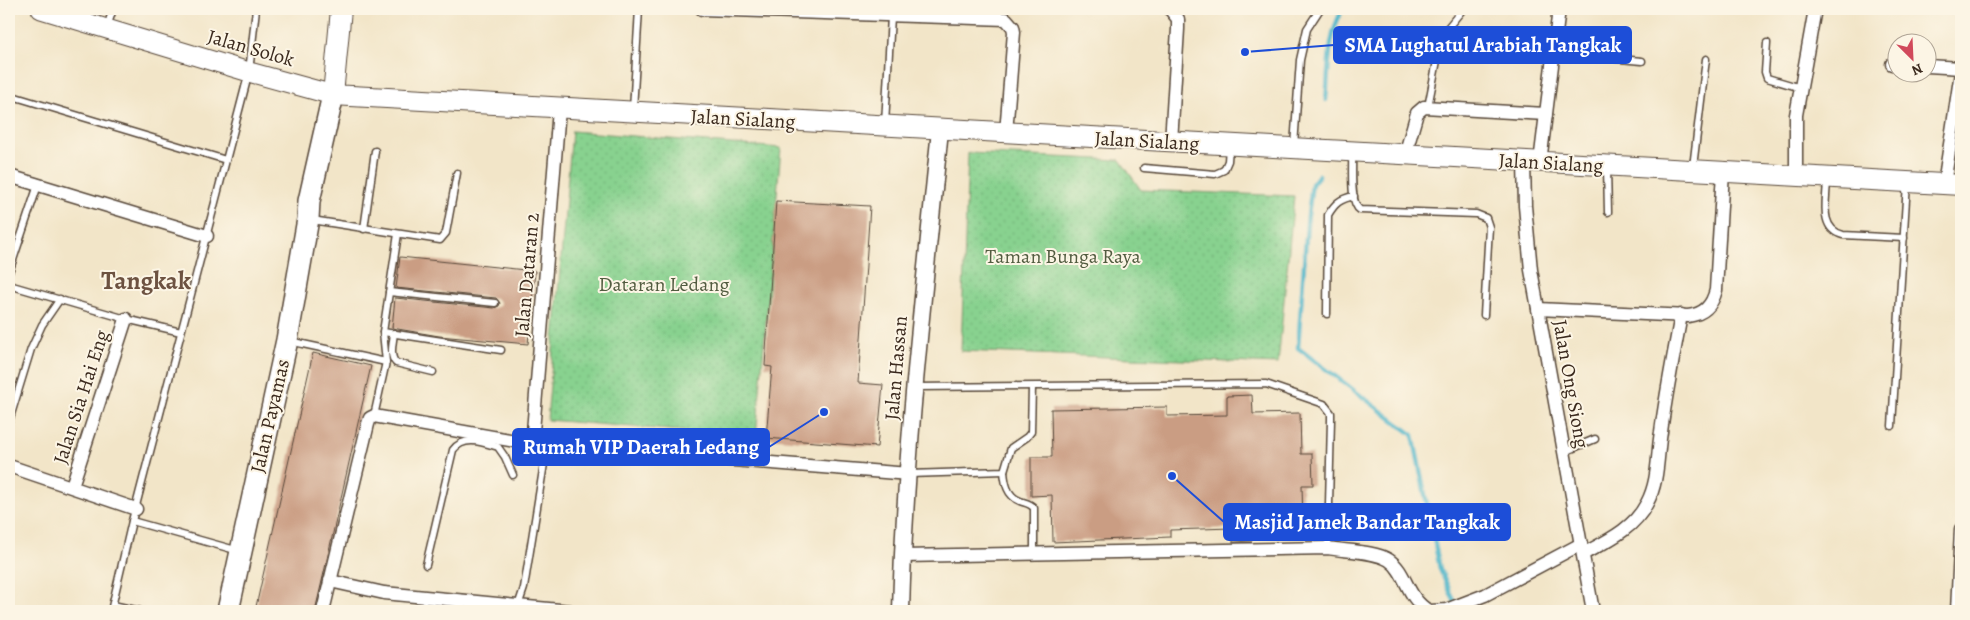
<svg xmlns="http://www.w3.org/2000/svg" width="1970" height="620" font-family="Alegreya,serif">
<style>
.park{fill:url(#park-dots);stroke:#627e56}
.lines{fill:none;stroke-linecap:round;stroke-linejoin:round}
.stream{stroke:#4ab3c8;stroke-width:4.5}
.building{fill:#ca9d83}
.service-casing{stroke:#564638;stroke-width:9}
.minor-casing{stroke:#564638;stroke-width:15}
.tertiary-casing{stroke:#564638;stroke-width:19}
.secondary-casing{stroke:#564638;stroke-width:21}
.primary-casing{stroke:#564638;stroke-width:22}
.trunk-casing{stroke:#564638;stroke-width:24}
.service{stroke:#fff;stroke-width:6}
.minor{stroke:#fff;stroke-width:12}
.tertiary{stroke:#fff;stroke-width:16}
.secondary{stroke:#fff;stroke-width:19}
.primary{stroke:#fff;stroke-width:20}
.trunk{stroke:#fff;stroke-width:21}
.labels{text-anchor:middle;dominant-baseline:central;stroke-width:4;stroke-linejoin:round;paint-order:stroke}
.street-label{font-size:20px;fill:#3b2a1e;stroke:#fcf5e5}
.park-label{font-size:20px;fill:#525c40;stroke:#fcf5e5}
.district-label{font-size:25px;font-weight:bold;fill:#6d5241;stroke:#fcf5e5}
.leader{fill:none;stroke:#1d4ed8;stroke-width:2}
.callout-dot{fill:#1d4ed8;stroke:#fcf5e5;stroke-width:2}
.callout{fill:#1d4ed8;stroke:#1d4ed8;stroke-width:2}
.callout-label{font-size:21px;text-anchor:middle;font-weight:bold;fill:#fff}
</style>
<defs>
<pattern id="park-dots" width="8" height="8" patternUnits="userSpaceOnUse" patternTransform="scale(1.25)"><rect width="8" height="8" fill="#88d28f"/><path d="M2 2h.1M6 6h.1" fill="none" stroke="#76b47b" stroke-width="1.8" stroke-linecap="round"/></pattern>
</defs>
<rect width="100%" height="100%" fill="#fcf5e5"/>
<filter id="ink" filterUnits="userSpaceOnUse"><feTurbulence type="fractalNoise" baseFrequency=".02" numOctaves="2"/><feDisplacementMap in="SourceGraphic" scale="10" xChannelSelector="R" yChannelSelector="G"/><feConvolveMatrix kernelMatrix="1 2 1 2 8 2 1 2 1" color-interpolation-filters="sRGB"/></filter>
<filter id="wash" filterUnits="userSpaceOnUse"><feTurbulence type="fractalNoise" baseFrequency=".0096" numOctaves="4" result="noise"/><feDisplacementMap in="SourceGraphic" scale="20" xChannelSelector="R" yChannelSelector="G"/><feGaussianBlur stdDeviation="1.12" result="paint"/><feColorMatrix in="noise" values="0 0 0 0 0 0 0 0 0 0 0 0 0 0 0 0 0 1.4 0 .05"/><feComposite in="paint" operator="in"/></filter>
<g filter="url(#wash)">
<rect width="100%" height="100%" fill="#f2e5c8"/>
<g class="park">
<path d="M572 131 781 148 756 437 547 420Z"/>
<path d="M968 153 1120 160 1141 190 1294 196 1278 364 961 351Z"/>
</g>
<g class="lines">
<g class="stream">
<path d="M1326 100C1329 71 1327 35 1343 9"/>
<path d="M1319 175 1312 184 1307 223 1298 348 1413 435 1440 569 1456 605"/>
</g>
</g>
<g id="blocks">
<g class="building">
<path d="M776 201 870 206 858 383 883 385 877 447 766 438 772 367 765 366Z"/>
<path d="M400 257 535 271 528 344 439 336 392 328 395 298 494 308 499 306 500 303 496 298 396 288Z"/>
<path d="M313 353 371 366 325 568 315 611H255Z"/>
<path d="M1252 395 1253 414 1300 413 1301 454H1312L1313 485H1302L1303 526 1252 527V541L1233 542 1232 528 1170 530V537L1053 542 1052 495 1031 496V457H1052L1051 409 1167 407V416L1227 415V396Z"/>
</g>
</g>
</g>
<g filter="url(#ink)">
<use href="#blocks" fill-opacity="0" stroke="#564638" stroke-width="1"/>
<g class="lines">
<g class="service-casing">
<g id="service">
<path d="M107 27 113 9"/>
<path d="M1445 31 1555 39"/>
<path d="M1767 43 1765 72 1767 78 1801 88"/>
<path d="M1553 53 1642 61"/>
<path d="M9 95 226 160"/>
<path d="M1428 107 1441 40 1445 31 1463 9"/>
<path d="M633 110 639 9"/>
<path d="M885 124 891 16"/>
<path d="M1294 146 1300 60 1307 29 1320 9"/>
<path d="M1352 153C1353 167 1349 203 1360 210L1476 214 1486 218 1489 227 1484 315"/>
<path d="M1607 167 1608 212"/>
<path d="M1693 167 1706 59"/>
<path d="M1144 168 1215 174 1224 170 1228 161 1229 147"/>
<path d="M1827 179C1827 199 1818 229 1843 235L1904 238"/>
<path d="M312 220 440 240 446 233 457 173"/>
<path d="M364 229 375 151"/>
<path d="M9 272 38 185"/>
<path d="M9 285 126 319 181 332"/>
<path d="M389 292 495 303"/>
<path d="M1327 314 1328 215C1335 203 1340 199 1354 196"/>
<path d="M383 332 501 350"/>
<path d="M394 333C393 343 389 356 396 363L433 372"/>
<path d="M289 341 386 362"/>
<path d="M916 387 1266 384 1324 404 1331 413V419L1328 548"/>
<path d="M374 416 386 362 383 332 398 234"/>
<path d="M9 421 31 349 42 325 60 299"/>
<path d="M1892 426 1907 183"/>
<path d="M1564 452 1595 439"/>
<path d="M1004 471C1005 483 1007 496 1020 501 1025 503 1030 503 1034 508V553"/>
<path d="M909 474 1004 471 1011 448 1027 437 1031 432 1032 387"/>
<path d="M132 521 239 551"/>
<path d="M426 565 453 450C464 435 482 442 498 447L505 457 513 475"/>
<path d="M113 605 140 611"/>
<path d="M518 606 524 588 547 445"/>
<path d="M111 611 132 521 249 72 256 9"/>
</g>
</g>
<g class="minor-casing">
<g id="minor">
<path d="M702 9 1006 19 1013 27 1014 32 1006 133"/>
<path d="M1170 9 1178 19V29L1171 142"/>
<path d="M1892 64H1898"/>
<path d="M1928 66 1961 68"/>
<path d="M1405 155 1417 113 1424 107 1546 114"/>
<path d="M1524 162 1525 206 1531 270 1593 611"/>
<path d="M1540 162 1559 9"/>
<path d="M9 176 207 236"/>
<path d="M1796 176V115L1815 9"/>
<path d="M1944 184 1961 72"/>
<path d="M1538 309 1688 316C1704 314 1712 306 1716 290L1723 172"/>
<path d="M532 444 559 109"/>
<path d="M9 466 136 509"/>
<path d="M72 486 126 319"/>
<path d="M1583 554C1607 541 1634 529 1647 503 1659 481 1657 455 1661 432 1666 393 1674 354 1681 315"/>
<path d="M903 556 1328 548C1344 551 1375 551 1389 560 1407 572 1406 598 1429 611"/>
<path d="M330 581 384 593 570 611"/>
<path d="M323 611 368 424 370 418 374 416 532 444 909 474"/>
<path d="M1431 611 1446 610 1485 595 1581 544"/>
<path d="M1957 611 1961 529"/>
</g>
</g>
<g class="tertiary-casing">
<path id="tertiary" d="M901 611C905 450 924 290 940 130"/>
</g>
<g class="secondary-casing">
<path id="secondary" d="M41 9 249 72 333 95"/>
</g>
<g class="primary-casing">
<path id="primary" d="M341 9 333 95 1961 185"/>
</g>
<g class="trunk-casing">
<path id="trunk" d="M228 611 287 340 308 219 309 201 333 95"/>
</g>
<use href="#service" class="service"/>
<use href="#minor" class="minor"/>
<use href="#tertiary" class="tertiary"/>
<use href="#secondary" class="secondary"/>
<use href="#primary" class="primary"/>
<use href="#trunk" class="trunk"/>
</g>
</g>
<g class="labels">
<g class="street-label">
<text transform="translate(251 48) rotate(16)">Jalan Solok</text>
<text transform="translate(743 119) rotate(3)">Jalan Sialang</text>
<text transform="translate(1147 141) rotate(3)">Jalan Sialang</text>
<text transform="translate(1551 163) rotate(3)">Jalan Sialang</text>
<text transform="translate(527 275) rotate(-85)">Jalan Dataran 2</text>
<text transform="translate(896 368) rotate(-85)">Jalan Hassan</text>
<text transform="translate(1571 384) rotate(80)">Jalan Ong Siong</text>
<text transform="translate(81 397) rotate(-72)">Jalan Sia Hai Eng</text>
<text transform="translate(270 416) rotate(-77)">Jalan Payamas</text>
</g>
<g class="park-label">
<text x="1063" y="256">Taman Bunga Raya</text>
<text x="664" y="284">Dataran Ledang</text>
</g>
<g class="district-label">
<text x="146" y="281">Tangkak</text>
</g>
</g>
<path class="leader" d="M1245 52L1334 45M824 412L769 447M1172 476L1224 522"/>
<g class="callout-dot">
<circle cx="1245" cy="52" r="5"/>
<circle cx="824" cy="412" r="5"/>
<circle cx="1172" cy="476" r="5"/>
</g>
<g class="callout">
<rect x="1334" y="27" width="297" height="36" rx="5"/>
<rect x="513" y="429" width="256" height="36" rx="5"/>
<rect x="1224" y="504" width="286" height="36" rx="5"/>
</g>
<g class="callout-label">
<text x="1483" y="52">SMA Lughatul Arabiah Tangkak</text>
<text x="641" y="454">Rumah VIP Daerah Ledang</text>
<text x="1367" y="529">Masjid Jamek Bandar Tangkak</text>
</g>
<rect width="1970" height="620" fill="none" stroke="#fcf5e5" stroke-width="30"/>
<g transform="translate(1912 58) rotate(156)"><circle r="24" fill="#fcf5e5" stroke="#afa495"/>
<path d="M0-4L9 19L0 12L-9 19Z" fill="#d1495b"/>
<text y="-8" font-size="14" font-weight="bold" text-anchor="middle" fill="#3b2a1e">N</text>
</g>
</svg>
